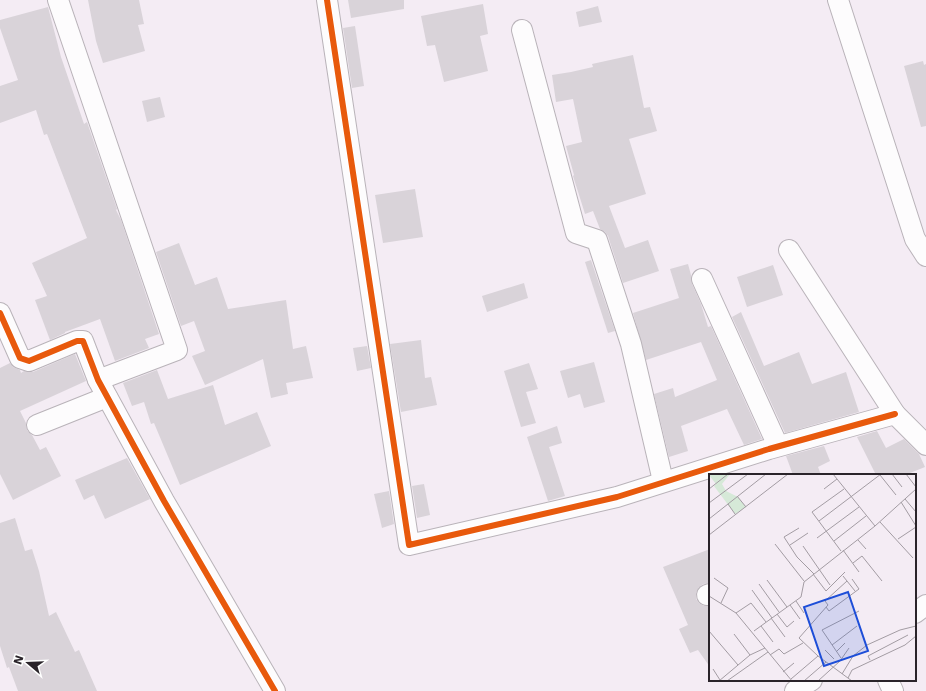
<svg xmlns="http://www.w3.org/2000/svg" width="926" height="691" font-family="'DejaVu Sans',sans-serif">
<style>
.building{fill:#d9d3d9}
.lines{fill:none;stroke-linecap:round;stroke-linejoin:round}
.minor-casing{stroke:#b9b3b9;stroke-width:22}
.minor{stroke:#fdfcfd;stroke-width:20}
.cycleway-casing{stroke:#fff;stroke-width:8}
.cycleway{stroke:#e8590c;stroke-width:6}
.inset-road{fill:none;stroke:#a39ca3;stroke-width:1}
.view{fill:#1d4ed8;fill-opacity:0.15;stroke:#1d4ed8;stroke-width:2}
.inset-edge{fill:none;stroke:#2a242a;stroke-width:2}
</style>
<rect width="100%" height="100%" fill="#f4ecf4"/>
<g class="building">
<path d="M88 0H139L144 24 138 25 145 51 103 63 96 41Z"/>
<path d="M348 0H404V9L351 18Z"/>
<path d="M483 4 488 34 480 36 488 71 444 82 435 45 427 46 421 16Z"/>
<path d="M598 6 602 22 579 27 576 12Z"/>
<path d="M48 7 61 57 84 124 87 122 117 209 116 210 121 220 159 334 145 339 149 348 115 361 100 319 65 332V333L50 340 35 300 47 296 32 263 87 238 47 134 44 135 36 110 0 123V86L18 80 0 28V20Z"/>
<path d="M355 26 364 86 352 88 343 28Z"/>
<path d="M633 55 644 108 650 107 657 131 629 139 646 194 609 206 625 248 648 240 659 271 623 283 608 236 605 232 600 229 593 211 585 214 580 198 573 176 574 175 566 146 582 142 573 99 556 102 552 75 571 72 593 67 592 64Z"/>
<path d="M923 61 924 65 926 64V126L921 127 904 66Z"/>
<path d="M160 97 165 117 147 122 142 101Z"/>
<path d="M415 189 423 237 383 243 375 195Z"/>
<path d="M179 243 195 285 217 277 228 309 286 300 293 349 306 346 313 378 286 383 288 394 271 398 263 359 205 385 192 356 205 351 194 321 181 326 156 252Z"/>
<path d="M591 260 615 331 608 333 585 262Z"/>
<path d="M688 264 691 275 692 284 701 304 708 327 711 326 762 439 744 445 727 409 681 426 688 451 669 457 654 394 673 388 675 397 717 380 701 342 646 360 633 313 679 298 670 269Z"/>
<path d="M773 265 783 295 747 307 737 277Z"/>
<path d="M524 283 528 298 487 312 482 296Z"/>
<path d="M741 312 764 366 799 352 812 384 846 372 859 412 785 433 732 317Z"/>
<path d="M421 340 425 378 431 377 437 405 401 412 390 344Z"/>
<path d="M367 346 371 368 357 371 353 348Z"/>
<path d="M75 354 86 381 20 411 26 423 27 430 32 435 40 450 46 447 61 476 13 500 0 474V368L10 363 13 367 20 370 21 373 24 371 33 372Z"/>
<path d="M594 362 605 402 584 408 580 394 568 398 560 371Z"/>
<path d="M529 363 538 389 526 392 536 423 521 427 504 371Z"/>
<path d="M157 370 168 399 213 385 225 425 257 412 271 446 180 485 154 423 151 424 144 402 132 406 123 383Z"/>
<path d="M557 426 562 443 549 447 565 496 548 501 527 437Z"/>
<path d="M877 431 886 448 904 439 919 454 925 467 905 475H876L857 437Z"/>
<path d="M824 446 830 461 818 467 821 475H793L786 456Z"/>
<path d="M127 458 150 499 105 519 94 495 84 500 75 480Z"/>
<path d="M424 484 430 515 417 518 412 486Z"/>
<path d="M389 491 394 524 382 528 374 494Z"/>
<path d="M15 518 25 551 32 549 39 571 49 616 56 612 75 652 79 650 97 691H18L9 667 7 668 0 646V523Z"/>
<path d="M710 549V583L703 584 699 587 696 593V599L699 603 704 606H710V667L698 650 690 653 679 629 688 625 663 567Z"/>
</g>
<g class="lines">
<g class="minor-casing">
<g id="minor">
<path d="M58 0 177 350 98 380"/>
<path d="M327 0 409 545 617 497 769 449 895 414"/>
<path d="M838 0 915 239 926 256"/>
<path d="M522 30 576 233 597 240 631 344 663 481"/>
<path d="M789 250 895 414 926 445"/>
<path d="M702 279 778 446"/>
<path d="M0 313 20 358 29 361 77 341H83L98 380 164 501 275 691"/>
<path d="M37 425 107 397"/>
<path d="M707 595 710 594"/>
<path d="M915 613 926 605"/>
<path d="M888 680 893 691"/>
<path d="M795 691 812 680"/>
</g>
</g>
<use href="#minor" class="minor"/>
<g class="cycleway-casing">
<g id="cycleway">
<path d="M327 0 409 545 617 497 769 449 895 414"/>
<path d="M0 313 20 358 29 361 77 341H83L98 380 164 501 275 691"/>
</g>
</g>
<use href="#cycleway" class="cycleway"/>
</g>
<g transform="translate(709 474)">
<rect width="207" height="207" fill="#f4ecf4"/>
<path d="M21 0 13 10 17 17 29 23 37 33 26 40 5 12 7 10 0 1Z" fill="#d6e9d8"/>
<path class="inset-road" d="M124 0 166 52M183 0 193 13M197 0 207 13M171 1 187 21M0 15 19 0M115 15 128 5M28 22 37 33M196 25 207 38M192 28 207 52M0 29 39 0M19 30 26 40M0 45 57 0M110 47 172 0M171 48 204 84M90 54 75 63 88 83 105 100M0 61 79 0M108 64 150 33M189 65 207 53M149 66 157 75M125 67 157 42M66 70 95 107M81 71 99 59M94 72 121 111M134 76 150 98M132 77 103 38 135 15M144 89 153 82 173 107M104 100 117 117 136 98M134 102 146 117M5 104 19 114 12 129M58 106 78 133M50 110 70 138M43 116 63 144M0 122 27 139 83 207M87 127 95 139M81 131 91 145M117 133 120 137 150 115 143 105M27 139 42 129 57 148M68 140 78 153 85 147M62 144 76 163M52 152 64 168M0 157 29 191M45 157 92 123 95 108 166 52 207 15M25 160 41 181M123 171 148 152M116 176 125 185M127 178 136 169M61 181 70 175 75 180 94 169M109 182 90 164 119 131 116 127 138 107M132 184 113 156 150 137M161 186 159 182 199 161M4 195 11 206M74 198 85 189M133 200 144 182 158 171 191 156 207 152M139 204 143 196 196 171 207 162M82 205 109 182 143 207M10 207 41 181 56 174M18 207 59 178M95 207 117 188M109 207 131 187 140 174"/>
<path class="view" d="M139 118 159 177 115 192 95 133Z"/>
<rect width="207" height="207" class="inset-edge"/>
</g>
<g transform="translate(28 663) rotate(289)" stroke="#ffffff" stroke-width="3" paint-order="stroke">
<path d="M0-3L7 15L0 10L-7 15Z" fill="#2a242a"/>
<text y="-6" font-size="11" font-weight="bold" text-anchor="middle" fill="#2a242a">N</text>
</g>
</svg>
